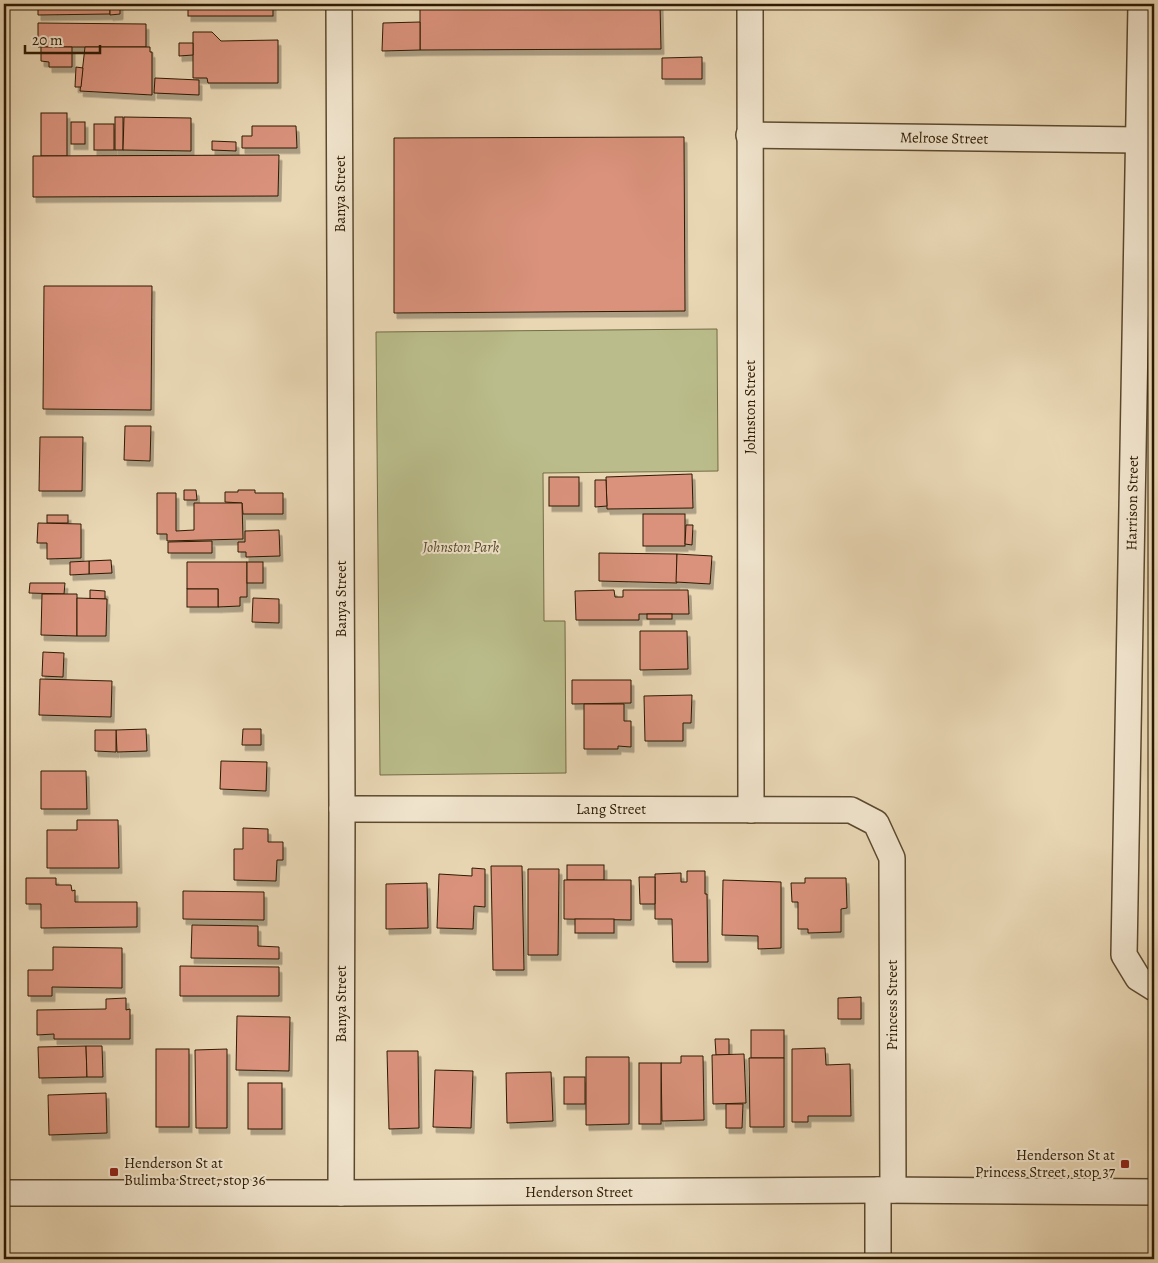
<svg xmlns="http://www.w3.org/2000/svg" width="1158" height="1263" font-family="Alegreya,serif">
<style>
.green{fill:#babd8b;stroke:#746c46}
.building{fill:#da927c;stroke:#2d1a01;filter:url(#shadow)}
.lines{fill:none;stroke-linecap:round;stroke-linejoin:round}
.minor-casing{stroke:#5c492e;stroke-width:28}
.minor{stroke:#f1e5ce;stroke-width:25}
.poi-dot{fill:#8f2418;stroke:#f1e5ce;stroke-width:2}
.labels{text-anchor:middle;dominant-baseline:central;stroke-width:4;stroke-linejoin:round;paint-order:stroke}
.street-label{font-size:15px;fill:#2d1a01;stroke:#f1e5ce}
.park-label{font-size:15px;font-style:italic;fill:#574b2a;stroke:#f1e5ce}
.poi-label{font-size:15px;fill:#2d1a01;stroke:#f1e5ce;text-anchor:end}
</style>
<defs>
<filter id="shadow"><feDropShadow dx="3" dy="5.5" stdDeviation="0" flood-color="#0004"/></filter>
</defs>
<rect width="100%" height="100%" fill="#e9d7b4"/>
<filter id="stains"><feTurbulence type="fractalNoise" baseFrequency=".004" numOctaves="4"/><feColorMatrix values="0 0 0 0 .2 0 0 0 0 .09 0 0 0 0 .02 0 0 0 .5 -.17"/></filter>
<radialGradient id="worn" r=".72"><stop offset=".6" stop-color="#630" stop-opacity="0"/><stop offset="1" stop-color="#630" stop-opacity=".3"/></radialGradient>
<path class="green" d="M717 329 718 471 543 473 544 621H565L566 773 380 775 376 332Z"/>
<g class="building">
<path d="M38 4H110V14L38 15Z"/>
<path d="M110 4H120V14L110 15Z"/>
<rect x="188" y="4" width="85" height="12"/>
<path d="M420 4H660L661 49 420 50Z"/>
<path d="M420 22V50L382 51 383 23Z"/>
<path d="M38 23 146 24V47H38Z"/>
<path d="M193 32H212L221 41 278 40V83H208L207 78H193Z"/>
<path d="M179 43H193V55L179 56Z"/>
<path d="M41 47H72V67H49V62L41 61Z"/>
<path d="M85 47H150V52H152V95L80 91Z"/>
<path d="M702 57V79H662V58Z"/>
<path d="M76 67 83 68 81 87H75Z"/>
<path d="M155 78 199 80V95L154 93Z"/>
<rect x="41" y="113" width="26" height="43"/>
<rect x="115" y="117" width="8" height="33"/>
<path d="M124 117 191 118V151L123 150Z"/>
<rect x="71" y="122" width="14" height="22"/>
<rect x="94" y="124" width="20" height="26"/>
<path d="M252 126H296L297 148H242V136H252Z"/>
<path d="M684 137 685 311 394 313V138Z"/>
<path d="M212 141 236 142V151L212 150Z"/>
<path d="M279 155 278 196 33 197V156Z"/>
<path d="M44 286H152L151 410 43 409Z"/>
<path d="M125 426H151L150 461 124 460Z"/>
<path d="M40 437H83L82 491H39Z"/>
<path d="M692 474 693 508 607 509 606 477Z"/>
<rect x="549" y="477" width="30" height="29"/>
<path d="M595 480H606L607 506 595 507Z"/>
<path d="M184 490H196L197 500H184Z"/>
<path d="M238 490H255V493H283V514H243L242 503 225 502V492H238Z"/>
<path d="M157 493H176V531L194 530V503H242L243 539 167 541V534H157Z"/>
<rect x="643" y="514" width="42" height="32"/>
<rect x="47" y="515" width="21" height="8"/>
<path d="M38 523 81 524V558L47 559V543H37Z"/>
<path d="M686 525H693L692 545 685 544Z"/>
<path d="M279 530 280 556 246 557V552H238V542H245V531Z"/>
<path d="M212 541V553H168V542Z"/>
<path d="M599 553 677 554V583L599 581Z"/>
<path d="M677 554 712 556 710 584 676 582Z"/>
<path d="M111 560 112 573 89 574V561Z"/>
<path d="M89 561V574L70 575V562Z"/>
<path d="M187 562H247V597H240V606L218 607V589H187Z"/>
<rect x="247" y="562" width="16" height="21"/>
<path d="M30 583H65L64 594 29 593Z"/>
<rect x="187" y="589" width="31" height="18"/>
<path d="M90 590 105 591V599H90Z"/>
<path d="M614 590 615 597H623V590H688L689 614H639V620H576L575 591Z"/>
<path d="M42 594H77V636L41 635Z"/>
<path d="M77 598 107 599 106 636H77Z"/>
<path d="M253 598 279 599V623L252 622Z"/>
<rect x="647" y="614" width="25" height="5"/>
<path d="M640 631H687L688 669 640 670Z"/>
<path d="M43 652 64 653 63 677 42 676Z"/>
<path d="M40 679 112 681 111 717 39 715Z"/>
<path d="M572 680H631V703L572 704Z"/>
<path d="M692 695 691 723H683V741H645L644 696Z"/>
<path d="M584 704H624V721H631V747L618 746V749H584Z"/>
<path d="M146 729 147 751 117 752 116 730Z"/>
<path d="M243 729H261V745H242Z"/>
<path d="M95 730H116V752L95 751Z"/>
<path d="M221 761 267 762 266 791 220 789Z"/>
<path d="M41 771H86L87 809H41Z"/>
<path d="M77 820H118L119 868H47V830H77Z"/>
<path d="M243 828 268 829V842H283V860H277L276 881 234 880V849H243Z"/>
<rect x="567" y="865" width="37" height="15"/>
<path d="M491 866H522L524 970H493Z"/>
<path d="M472 868 485 869V907L474 906 473 929 437 928 439 874 472 876Z"/>
<path d="M528 869H559L558 955H528Z"/>
<path d="M687 871H705V894H707L708 962H673L672 919H655V874L681 873V882H687Z"/>
<path d="M639 877H655V904H640Z"/>
<path d="M26 878H56V885H71L72 891 75 890V902H137V927L41 928V904H26Z"/>
<path d="M805 878H846L847 908 841 909V932L808 933V929H798V902H792L791 883H805Z"/>
<path d="M564 880H631V920L564 919Z"/>
<path d="M723 880 781 882V948L758 949V936L722 935Z"/>
<path d="M427 883 428 928 386 929V884Z"/>
<path d="M183 891 264 892V920L183 919Z"/>
<rect x="575" y="919" width="39" height="14"/>
<path d="M192 925 258 926V946L279 947V959L191 958Z"/>
<path d="M53 947 122 948V988L52 987V996H28V970H53Z"/>
<path d="M180 966 279 967V996H180Z"/>
<path d="M861 997V1019H838V998Z"/>
<path d="M126 998V1010L130 1009V1039H54V1034L37 1035V1010L106 1009V999Z"/>
<path d="M237 1016 290 1017 289 1071 236 1070Z"/>
<rect x="751" y="1030" width="33" height="28"/>
<path d="M715 1039H729V1055H716Z"/>
<path d="M86 1046 87 1077 39 1078 38 1047Z"/>
<path d="M86 1046H102L103 1077H87Z"/>
<path d="M825 1048 826 1065 850 1064 851 1116H808V1122H792V1049Z"/>
<rect x="156" y="1049" width="33" height="78"/>
<path d="M227 1049V1128H196L195 1050Z"/>
<path d="M387 1051H418L419 1128 389 1129Z"/>
<path d="M744 1054 746 1103 713 1104 712 1055Z"/>
<path d="M681 1056H703L704 1120 662 1121 661 1063H681Z"/>
<path d="M586 1057H629V1124L586 1125Z"/>
<path d="M749 1058H784V1127H750Z"/>
<rect x="639" y="1063" width="22" height="61"/>
<path d="M435 1070 473 1071 471 1128 433 1127Z"/>
<path d="M551 1072 553 1121 507 1123 506 1073Z"/>
<rect x="564" y="1077" width="21" height="27"/>
<rect x="248" y="1083" width="34" height="46"/>
<path d="M106 1093 107 1133 49 1135 48 1095Z"/>
<path d="M726 1104H743L742 1128H726Z"/>
</g>
<g class="lines">
<g class="minor-casing">
<g id="minor">
<path d="M339 4 342 809 341 1193"/>
<path d="M750 4 751 810"/>
<path d="M1141 4 1124 955 1138 978 1154 988"/>
<path d="M749 135 1138 140"/>
<path d="M342 809 851 810 876 823 892 858 893 1190"/>
<path d="M4 1193H341L878 1190 1154 1192"/>
<path d="M878 1259V1190"/>
</g>
</g>
<use href="#minor" class="minor"/>
</g>
<g class="poi-dot">
<rect x="1120" y="1159" width="10" height="10" rx="2.5"/>
<rect x="109" y="1167" width="10" height="10" rx="2.5"/>
</g>
<g class="labels">
<g class="street-label">
<text transform="translate(944 138) rotate(1)">Melrose Street</text>
<text transform="translate(340 194) rotate(-90)">Banya Street</text>
<text transform="translate(750 407) rotate(-90)">Johnston Street</text>
<text transform="translate(1132 503) rotate(-89)">Harrison Street</text>
<text transform="translate(341 599) rotate(-90)">Banya Street</text>
<text x="611" y="809">Lang Street</text>
<text transform="translate(341 1004) rotate(-90)">Banya Street</text>
<text transform="translate(892 1005) rotate(-90)">Princess Street</text>
<text x="579" y="1192">Henderson Street</text>
</g>
<g class="park-label">
<text x="461" y="547">Johnston Park</text>
</g>
<g class="poi-label">
<text x="1115" y="1155">Henderson St at<tspan x="1115" dy="17">Princess Street, stop 37</tspan></text>
<text x="124" y="1163" text-anchor="start">Henderson St at<tspan x="124" dy="17">Bulimba Street, stop 36</tspan></text>
</g>
</g>
<rect width="1158" height="1263" fill="none" stroke="#e9d7b4" stroke-width="20"/>
<rect x="5" y="5" width="1148" height="1253" fill="none" stroke="#2d1a01" stroke-width="2.5"/>
<rect x="10" y="10" width="1138" height="1243" fill="none" stroke="#2d1a01"/>
<path d="M25 45v8h75v-8" fill="none" stroke="#2d1a01" stroke-width="2.5"/>
<text x="32" y="45" font-size="15" fill="#2d1a01" stroke="#f1e5ce" stroke-width="4" paint-order="stroke">20 m</text>
<rect width="100%" height="100%" filter="url(#stains)"/>
<rect width="100%" height="100%" fill="url(#worn)"/>
</svg>
